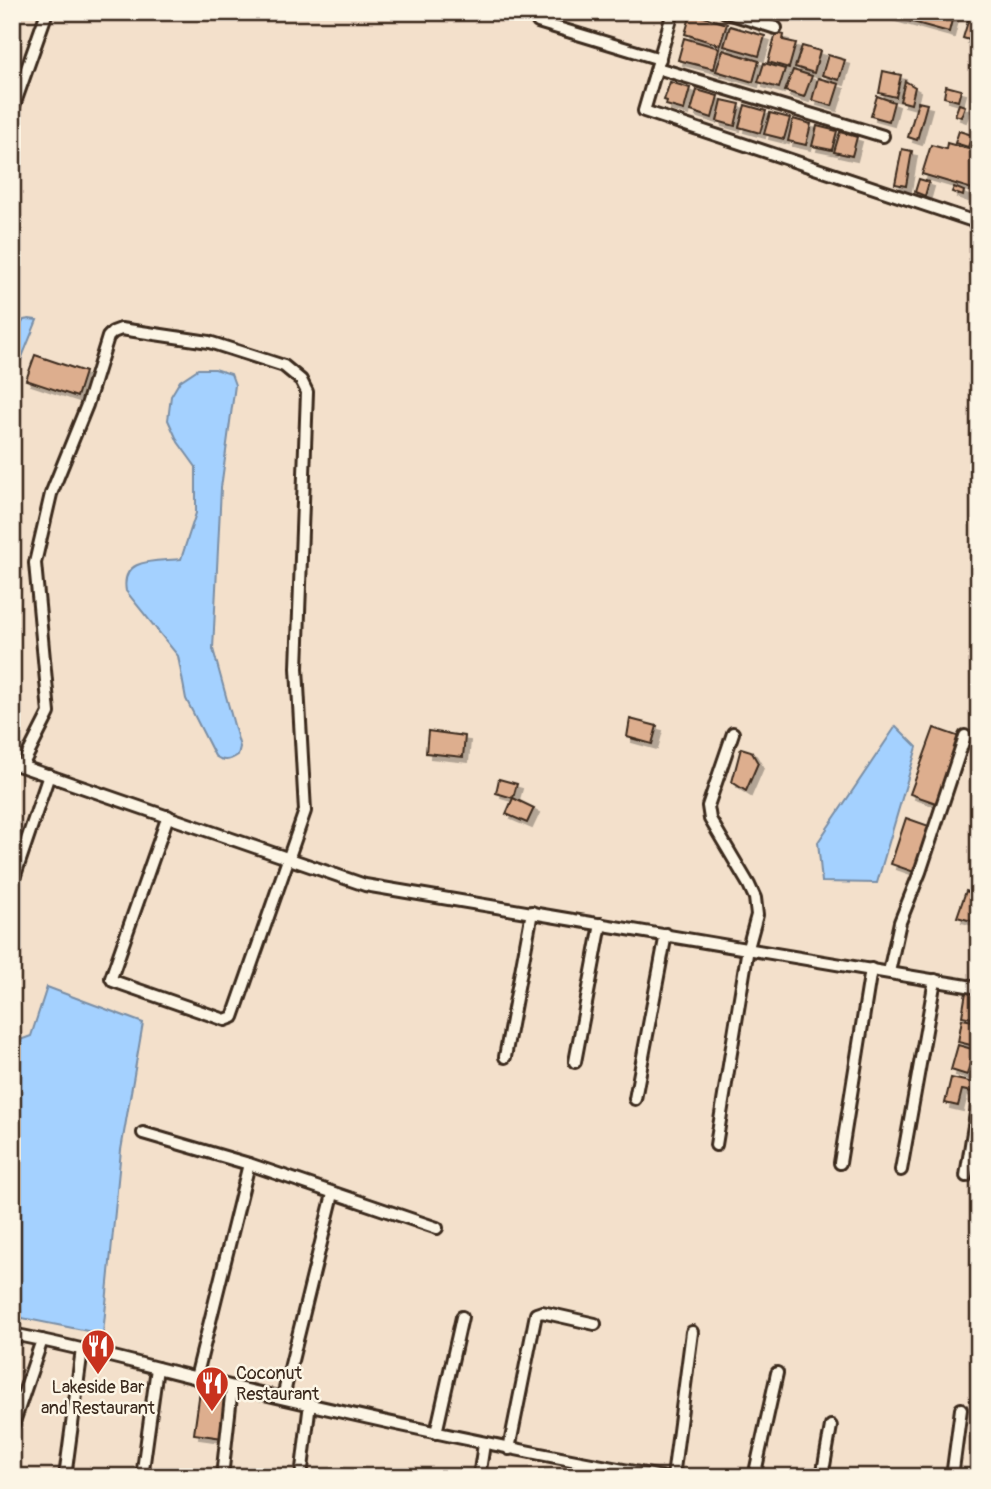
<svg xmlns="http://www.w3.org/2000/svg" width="991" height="1489" font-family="Pangolin,sans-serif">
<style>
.water{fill:#a4d1ff;stroke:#7a8ea5;stroke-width:2}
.building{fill:#ddae8e;stroke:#3b2a1e;stroke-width:2;filter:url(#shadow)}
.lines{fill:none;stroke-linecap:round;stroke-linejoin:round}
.minor-casing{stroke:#3b2a1e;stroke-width:16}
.minor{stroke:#fcf5e5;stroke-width:10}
.labels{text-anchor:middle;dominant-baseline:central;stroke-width:5;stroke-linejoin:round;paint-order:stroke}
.poi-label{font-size:18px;fill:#3b2a1e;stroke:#fcf5e5;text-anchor:start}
</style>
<defs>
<filter id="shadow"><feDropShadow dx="5" dy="5" stdDeviation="0" flood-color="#0004"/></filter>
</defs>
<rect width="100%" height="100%" fill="#f3e0cb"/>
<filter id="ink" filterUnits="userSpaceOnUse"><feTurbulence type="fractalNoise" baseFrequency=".0143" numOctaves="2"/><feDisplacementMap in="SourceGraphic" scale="14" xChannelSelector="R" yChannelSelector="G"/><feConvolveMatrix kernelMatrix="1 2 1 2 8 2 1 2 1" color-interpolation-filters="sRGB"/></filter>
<g filter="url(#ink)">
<g class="water">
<path d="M29 319 37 320 12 382V337L24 320Z"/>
<path d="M198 369H215L231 374 235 385 221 488 213 649 240 747 238 755C229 761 223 762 215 756L186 699 178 656 126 591C120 556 158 562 181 559L196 513V467L178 442 168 420 171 396 180 381Z"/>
<path d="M896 726 917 747 877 883 822 882 818 842Z"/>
<path d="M47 987 143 1023 121 1150 103 1334 12 1316V1043L31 1036Z"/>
</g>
<g class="building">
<path d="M876 12H954L949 32Z"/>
<path d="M691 13 727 24 720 45 685 34Z"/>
<path d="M970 15 979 18V43L963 38Z"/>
<path d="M730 26 765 36 759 56 724 46Z"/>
<path d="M776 33 784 35 783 40 796 43 789 68 768 62Z"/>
<path d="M684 38 719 48 714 69 678 60Z"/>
<path d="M802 46 820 51 814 73 795 67Z"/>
<path d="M723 50 759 61 753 82 716 71Z"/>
<path d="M828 55 845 60 839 80 822 75Z"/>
<path d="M764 63 785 69 779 88 758 82Z"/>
<path d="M793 70 812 76 804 97 785 91Z"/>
<path d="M883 71 901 75 896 97 879 93Z"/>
<path d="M818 78 839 84 832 106 812 100Z"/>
<path d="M905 81 915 87 911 104 900 101Z"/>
<path d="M670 82 690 88 684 110 666 105 667 101 664 100Z"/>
<path d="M946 86 961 90 958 101 944 97Z"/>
<path d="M697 90 718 96 712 118 691 111Z"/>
<path d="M877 96 894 102 889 121 871 116Z"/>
<path d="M722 100 740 104 735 126 717 121Z"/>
<path d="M918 102 927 104 917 140 908 137Z"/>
<path d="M959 104 965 106 961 117 955 115Z"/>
<path d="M745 105 766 111 760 133 739 127Z"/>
<path d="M770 113 790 118 784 139 764 134Z"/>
<path d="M793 119 811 124 806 145 788 141Z"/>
<path d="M817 126 837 131 832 150 812 146Z"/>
<path d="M959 131 972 135 968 147 955 143Z"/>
<path d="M840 132 857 137 852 156 834 152Z"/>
<path d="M947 143 979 152V191L922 174 931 145 946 149Z"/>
<path d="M902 149 912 151 906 186 895 184Z"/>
<path d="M919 179 929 182 925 196 915 192Z"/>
<path d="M954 187 964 191 963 196 952 192Z"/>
<path d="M35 355 85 372 77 397 26 380Z"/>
<path d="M630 719 657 726 652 744 627 737Z"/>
<path d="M934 728 960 737 936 803 910 794Z"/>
<path d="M428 731 465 736 463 757 426 753Z"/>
<path d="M741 748 751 751 758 763 746 791 732 782Z"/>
<path d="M499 779 517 784 513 798 496 793Z"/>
<path d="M513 798 534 808 527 823 506 814Z"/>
<path d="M906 818 929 826 914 872 891 864Z"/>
<path d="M966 891 979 896V923L957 917Z"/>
<path d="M966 992 979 994 977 1019 962 1016Z"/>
<path d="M962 1019 979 1022V1031L974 1030 971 1045 958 1042Z"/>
<path d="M958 1045 979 1051 978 1061 971 1059 967 1075 951 1070Z"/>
<path d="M951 1078 974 1083 972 1092 962 1090 958 1106 945 1103Z"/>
<path d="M200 1391 229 1395 223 1438 194 1434Z"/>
</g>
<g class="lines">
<g class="minor-casing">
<g id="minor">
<path d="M673 12 644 111 979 223"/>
<path d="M725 12 776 28"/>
<path d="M538 22 660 59"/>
<path d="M657 68 883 136"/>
<path d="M12 111 47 12"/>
<path d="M12 763 365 885 979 988"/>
<path d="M22 766 49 713 35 563 51 494 87 405 108 337 113 332 121 329 209 342 284 366 301 380 307 392 297 668 305 811 233 1017 225 1020 113 981 111 978 168 816"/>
<path d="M12 884 49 775"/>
<path d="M889 972 900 922 920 872 965 736"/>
<path d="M505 1057 532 912"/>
<path d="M575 1062 601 924"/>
<path d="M635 1099 666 934"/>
<path d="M143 1133 249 1164 437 1228"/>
<path d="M716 1145 748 948 757 915 755 898 749 885 710 819 708 806 733 733"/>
<path d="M840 1163 871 969"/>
<path d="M901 1170 935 980"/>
<path d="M966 1176 979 1094"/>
<path d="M12 1334C86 1348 157 1369 230 1386 373 1420 517 1451 662 1477"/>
<path d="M196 1378 249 1164"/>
<path d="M283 1397 333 1194"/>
<path d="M12 1428 42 1340"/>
<path d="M436 1433 462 1317"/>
<path d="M509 1449 536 1314 542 1312 595 1324"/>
<path d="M65 1477 82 1349"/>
<path d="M142 1477 157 1368"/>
<path d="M222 1477 232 1387"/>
<path d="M301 1477 310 1403"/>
<path d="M479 1477 484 1444"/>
<path d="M673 1477 692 1332"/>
<path d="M754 1477 777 1373"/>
<path d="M822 1477 831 1426"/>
<path d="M952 1477 961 1409"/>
</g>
</g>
<use href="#minor" class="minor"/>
</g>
</g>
<defs>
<g id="restaurant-pin" transform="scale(1.75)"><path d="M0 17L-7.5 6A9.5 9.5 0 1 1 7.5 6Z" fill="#c8321e" stroke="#fcf5e5"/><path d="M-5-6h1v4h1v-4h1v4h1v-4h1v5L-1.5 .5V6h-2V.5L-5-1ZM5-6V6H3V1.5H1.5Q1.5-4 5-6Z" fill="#fff"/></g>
</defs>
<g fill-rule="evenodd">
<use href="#restaurant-pin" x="98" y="1346"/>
<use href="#restaurant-pin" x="212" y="1383"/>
</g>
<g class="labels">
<g class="poi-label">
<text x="236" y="1373">Coconut<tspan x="236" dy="21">Restaurant</tspan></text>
<text x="98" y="1387" text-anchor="middle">Lakeside Bar<tspan x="98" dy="21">and Restaurant</tspan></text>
</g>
</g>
<rect width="991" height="1489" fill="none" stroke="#fcf5e5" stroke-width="42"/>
<rect x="21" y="21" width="949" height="1447" fill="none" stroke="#3b2a1e" stroke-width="2.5" filter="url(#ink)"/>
</svg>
